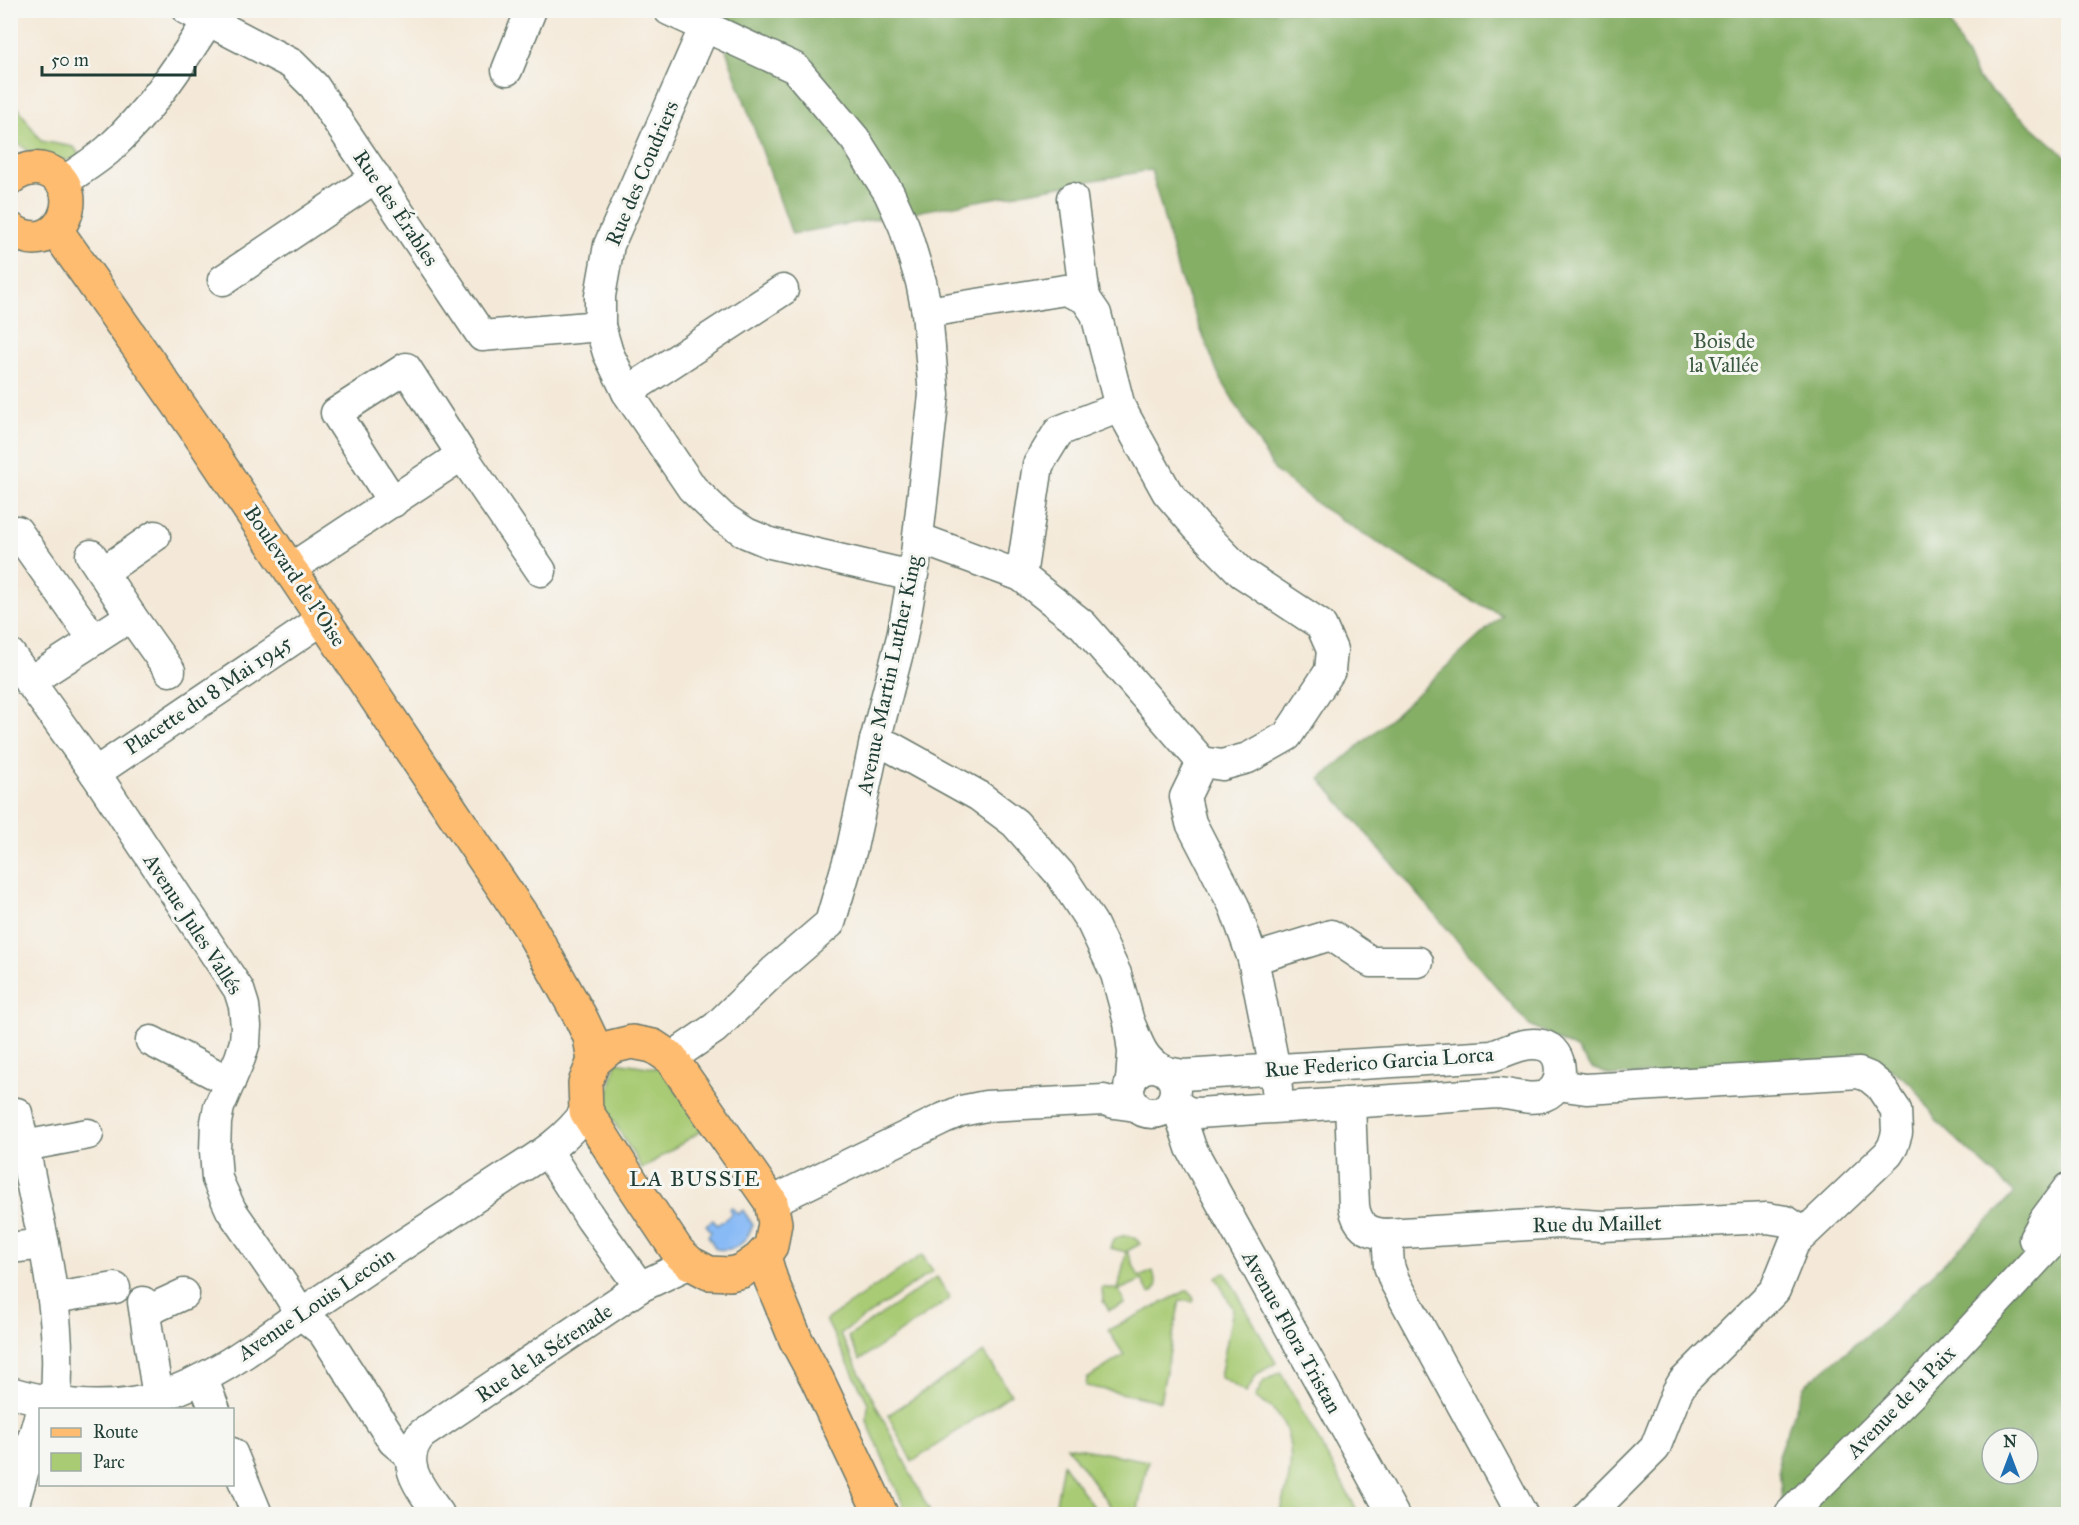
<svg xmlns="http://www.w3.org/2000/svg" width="2079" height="1525" font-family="'IM FELL Great Primer',serif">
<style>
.green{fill:#a9cb74;stroke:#648454;stroke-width:1.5}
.forest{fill:#86af66;stroke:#52764d;stroke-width:1.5;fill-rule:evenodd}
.water{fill:#88baf5;stroke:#547c94;stroke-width:1.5}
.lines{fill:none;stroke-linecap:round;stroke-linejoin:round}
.minor-casing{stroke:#6a796d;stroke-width:33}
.major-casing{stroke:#6a796d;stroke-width:36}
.minor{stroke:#fff;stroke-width:30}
.major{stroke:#febc70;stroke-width:33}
.labels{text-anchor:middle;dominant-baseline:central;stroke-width:6;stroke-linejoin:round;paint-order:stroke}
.street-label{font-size:21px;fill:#1f3d34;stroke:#f6f6f2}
.park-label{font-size:21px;fill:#3b5941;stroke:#f6f6f2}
.neighbourhood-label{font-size:22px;letter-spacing:1.5px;fill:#1f3d34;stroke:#f6f6f2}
</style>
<rect width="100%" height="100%" fill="#f6f6f2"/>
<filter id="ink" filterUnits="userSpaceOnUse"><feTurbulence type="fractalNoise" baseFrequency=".0167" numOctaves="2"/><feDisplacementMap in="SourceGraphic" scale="12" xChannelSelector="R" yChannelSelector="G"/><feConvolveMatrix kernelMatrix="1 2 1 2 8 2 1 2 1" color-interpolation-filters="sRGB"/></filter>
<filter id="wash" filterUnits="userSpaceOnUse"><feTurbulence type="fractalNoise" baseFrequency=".008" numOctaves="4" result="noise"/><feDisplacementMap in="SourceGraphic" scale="24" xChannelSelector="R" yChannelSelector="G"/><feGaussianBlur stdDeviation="1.35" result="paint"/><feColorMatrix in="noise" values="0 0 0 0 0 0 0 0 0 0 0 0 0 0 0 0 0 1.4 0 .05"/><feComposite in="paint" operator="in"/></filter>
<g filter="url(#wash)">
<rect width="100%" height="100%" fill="#f4e9d8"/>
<g class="green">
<path d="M10 96 41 141 74 147 81 157C59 165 34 158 17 142L16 130 11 121Z"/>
<path d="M616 1062 661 1069 704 1129 642 1169 605 1107Z"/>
<path d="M1122 1236C1130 1235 1136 1237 1140 1244L1127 1251 1139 1277 1153 1271 1157 1286 1153 1292 1149 1293 1142 1280 1119 1290 1125 1304 1109 1310 1103 1301 1102 1287 1118 1290 1126 1252 1110 1248 1113 1240Z"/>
<path d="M922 1255 933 1271 840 1334 931 1514H907L867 1421 868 1403 826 1320Z"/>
<path d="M1223 1273H1226L1276 1363 1257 1374 1246 1393 1220 1377 1233 1309 1216 1277Z"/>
<path d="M937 1277 950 1298 860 1360 848 1337Z"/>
<path d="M1188 1290 1194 1299 1193 1302 1180 1300 1160 1401 1086 1386 1087 1379 1124 1355 1108 1330Z"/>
<path d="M984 1352 1011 1394 912 1462 888 1415Z"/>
<path d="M1281 1372 1283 1376 1359 1514H1279C1290 1486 1299 1440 1277 1414 1272 1407 1262 1402 1255 1397L1264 1381Z"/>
<path d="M1067 1446 1148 1461 1137 1514H1116Z"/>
<path d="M1063 1464 1098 1514H1054Z"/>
</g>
<path class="forest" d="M712 11H1944L1978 79 2068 158V1514H1783L1778 1455 1804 1386 1881 1323 1983 1226 2014 1193 1938 1122 1913 1085 1888 1067 1859 1060 1612 1076 1592 1068 1576 1049 1528 1024 1320 779 1390 719 1502 615 1463 596 1321 507 1275 471 1219 376 1179 275 1151 170 792 234ZM1992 1438H2028V1474H1992Z"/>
<path class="water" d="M731 1207 738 1214 743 1210 753 1225C746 1243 736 1252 716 1249L708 1236 711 1231 706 1225 713 1220 717 1225 732 1214 729 1209Z"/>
</g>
<g filter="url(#ink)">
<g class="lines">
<g class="minor-casing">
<g id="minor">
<path d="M188 10 292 64 314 86 482 336 600 326"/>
<path d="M669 10 795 68 855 139 889 193 904 226 921 282 927 312 934 395 915 563 902 637 875 741 852 848 830 923 774 971 715 1028 671 1058"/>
<path d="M705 26 609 245 600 296V326L608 353 627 392 692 488 722 517 746 533 770 543 912 576"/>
<path d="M507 70 531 10"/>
<path d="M62 183C77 172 94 162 108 150 149 112 178 68 208 21L213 10"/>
<path d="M1072 198 1085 298"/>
<path d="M223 280 376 177"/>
<path d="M927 312 1065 290 1085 298 1096 314 1120 407 1167 492 1197 527 1242 573 1321 625 1332 650 1330 671 1287 736 1248 758 1222 765 1202 762"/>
<path d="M627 392 783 290"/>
<path d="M393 502 336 413 406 368 462 455"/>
<path d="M17 531 94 640"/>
<path d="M918 538 1021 576 1083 625 1202 762 1185 797 1191 823 1234 906 1253 959 1275 1070 1277 1089"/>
<path d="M290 569 462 455 541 571"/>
<path d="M103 572 155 536"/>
<path d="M1021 576 1038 465 1059 431 1120 407"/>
<path d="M131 616 170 671"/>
<path d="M10 654 95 773 239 990 244 1006 246 1026 245 1042 240 1058 219 1107 216 1122 215 1151 217 1179 231 1210 285 1288 301 1314 323 1332 393 1441 411 1456"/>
<path d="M29 682 131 616 91 555"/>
<path d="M875 741 891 747 979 796 1015 823 1060 874 1092 923 1116 974 1129 1022"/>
<path d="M95 773 323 619"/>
<path d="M1253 959 1331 935 1371 962H1418"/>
<path d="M151 1041 230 1082"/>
<circle cx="1152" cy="1090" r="23"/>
<path d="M1167 1072 1183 1075 1492 1056C1508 1051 1524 1041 1542 1045 1565 1050 1566 1088 1544 1096 1529 1101 1513 1094 1497 1093L1198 1113 1188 1112 1172 1102"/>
<path d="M1131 1082 1133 1052 1129 1022C1137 1039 1141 1058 1159 1068"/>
<path d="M1557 1085 1586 1089 1859 1073 1869 1077 1880 1086 1896 1110 1897 1133 1893 1146 1888 1154 1794 1243 1775 1290 1683 1382 1677 1392 1655 1448 1589 1514"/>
<path d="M1174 1097 1191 1148 1393 1514"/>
<path d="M1350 1104 1354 1206C1357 1226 1368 1233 1387 1234L1559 1223 1602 1226 1767 1218 1786 1221 1804 1233"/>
<path d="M24 1146 88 1134"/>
<path d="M547 1151 591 1219 640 1287"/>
<path d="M771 1202 944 1118 961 1111 986 1106 1104 1100 1114 1103 1136 1106"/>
<path d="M1387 1234 1389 1266 1394 1280 1522 1514"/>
<path d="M2034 1239 2045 1219 2068 1188"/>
<path d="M44 1244C54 1297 61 1349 55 1403"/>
<path d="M10 1248 44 1244 17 1113"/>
<path d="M54 1298 115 1288"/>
<path d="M143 1302 158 1397"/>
<path d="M145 1312 184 1294"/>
<path d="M203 1380 215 1410"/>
<path d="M10 1392C59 1406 109 1412 158 1397 211 1380 254 1347 299 1315 334 1291 369 1268 404 1244 437 1222 470 1201 503 1179 534 1159 565 1142 586 1111"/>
<path d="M232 1453 257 1514"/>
<path d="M11 1514 40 1414"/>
<path d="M439 1514C422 1490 396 1462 422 1434L640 1287 690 1263"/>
<path d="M1790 1514 1912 1393 2047 1248 2068 1222"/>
</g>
</g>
<g class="major-casing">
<g id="major">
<path d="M10 178C20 171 30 167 41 169 93 180 62 265 10 229"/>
<path d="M56 230 193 425 529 926 581 1018 590 1037 594 1061"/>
<path d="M632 1042 653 1046 671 1058 771 1202 775 1223 771 1246 759 1259 742 1271 730 1274 709 1273 690 1263 678 1252 636 1189 586 1111 585 1083 594 1061 611 1047Z"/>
<path d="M767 1252 764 1256 771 1280 796 1340 817 1379 881 1514"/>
</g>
</g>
<use href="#minor" class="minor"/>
<use href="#major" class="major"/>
</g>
</g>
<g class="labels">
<g class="street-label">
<text transform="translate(642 173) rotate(-67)">Rue des Coudriers</text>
<text transform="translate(396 208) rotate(56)">Rue des Érables</text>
<text transform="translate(295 576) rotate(56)">Boulevard de l'Oise</text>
<text transform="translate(889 675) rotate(-78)">Avenue Martin Luther King</text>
<text transform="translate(208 695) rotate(-34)">Placette du 8 Mai 1945</text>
<text transform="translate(193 924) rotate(57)">Avenue Jules Vallés</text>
<text transform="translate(1379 1062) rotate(-4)">Rue Federico Garcia Lorca</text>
<text transform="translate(1597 1224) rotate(-1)">Rue du Maillet</text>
<text transform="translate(316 1304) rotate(-34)">Avenue Louis Lecoin</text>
<text transform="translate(1292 1332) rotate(61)">Avenue Flora Tristan</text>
<text transform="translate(544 1353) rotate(-34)">Rue de la Sérenade</text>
<text transform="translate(1901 1402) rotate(-46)">Avenue de la Paix</text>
</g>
<g class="park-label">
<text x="1724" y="341">Bois de<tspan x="1724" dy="24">la Vallée</tspan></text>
</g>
<g class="neighbourhood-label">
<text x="695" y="1178">LA BUSSIE</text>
</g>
</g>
<rect width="2079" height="1525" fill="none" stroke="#f6f6f2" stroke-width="36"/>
<rect x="39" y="1408" width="195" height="78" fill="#f6f6f2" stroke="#a0aca6" stroke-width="1.5"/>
<rect x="51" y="1428" width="30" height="9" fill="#febc70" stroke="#a0aca6" stroke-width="1.5"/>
<text x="93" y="1438" font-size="18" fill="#1f3d34">Route</text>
<rect x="51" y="1453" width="30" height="18" fill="#a9cb74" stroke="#a0aca6" stroke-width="1.5"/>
<text x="93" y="1468" font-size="18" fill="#1f3d34">Parc</text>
<g transform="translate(2010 1456)"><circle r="28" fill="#f6f6f2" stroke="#a0aca6" stroke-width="1.5"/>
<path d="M0-4.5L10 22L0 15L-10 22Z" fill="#1f6fb2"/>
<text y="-9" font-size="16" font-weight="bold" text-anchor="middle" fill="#1f3d34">N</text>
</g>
<path d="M42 66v9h153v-9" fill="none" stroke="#1f3d34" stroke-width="3"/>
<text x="51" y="66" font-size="18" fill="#1f3d34" stroke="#f6f6f2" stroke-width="4.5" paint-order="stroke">50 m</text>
</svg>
